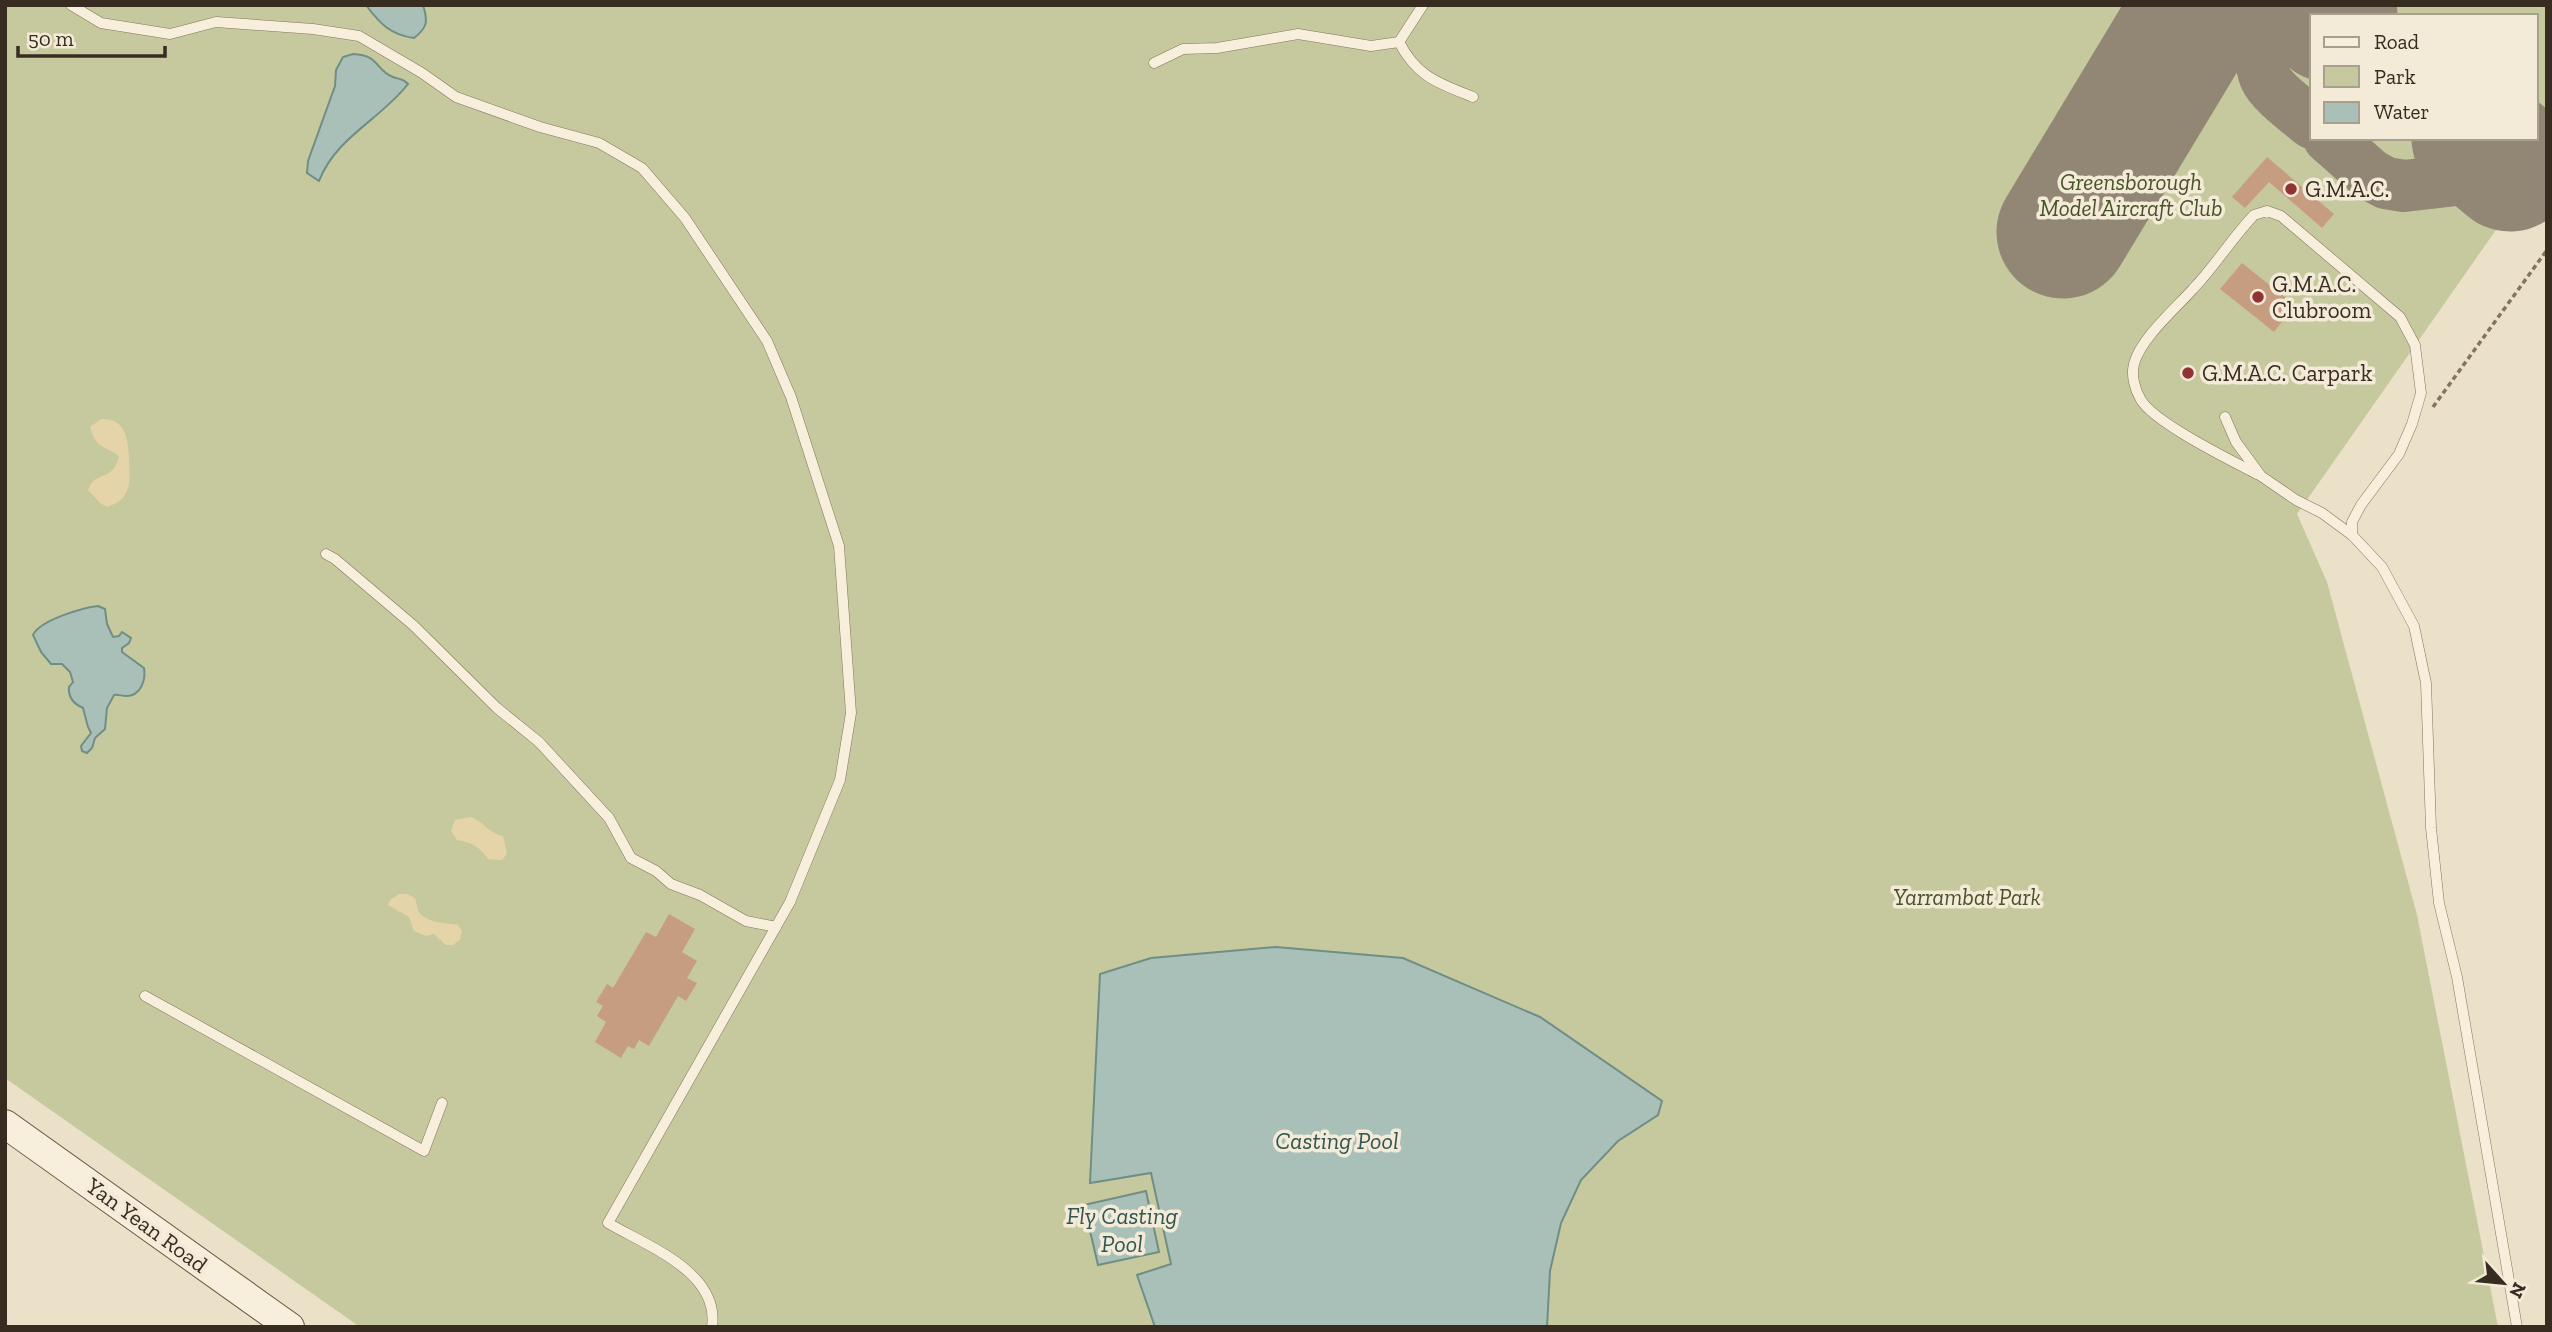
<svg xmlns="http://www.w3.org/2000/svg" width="2552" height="1332" font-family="'Zilla Slab',serif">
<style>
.green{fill:#c5c99d;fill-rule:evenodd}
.sand{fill:#e5d4a8}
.water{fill:#a9c0b9;stroke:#708e86;stroke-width:2}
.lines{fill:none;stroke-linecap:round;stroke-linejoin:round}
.taxiway{stroke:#928674;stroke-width:52}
.runway{stroke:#928674;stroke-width:133}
.building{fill:#c79d81}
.service-casing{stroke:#86735f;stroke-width:11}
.secondary-casing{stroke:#685442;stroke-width:30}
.path{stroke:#86735f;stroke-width:3.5;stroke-dasharray:5 3.5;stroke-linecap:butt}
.service{stroke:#f7eedb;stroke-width:10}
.secondary{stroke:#f7eedb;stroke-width:28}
.poi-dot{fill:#913335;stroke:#f3ebd7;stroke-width:2.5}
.labels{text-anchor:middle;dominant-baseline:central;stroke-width:7;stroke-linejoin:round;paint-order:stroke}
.park-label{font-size:23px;font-style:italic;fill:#495329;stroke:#f3ebd7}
.poi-label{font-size:23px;fill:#382c21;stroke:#f3ebd7;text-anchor:start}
.street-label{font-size:23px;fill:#382c21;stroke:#f3ebd7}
.water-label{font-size:24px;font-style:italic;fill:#315653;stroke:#f3ebd7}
</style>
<rect width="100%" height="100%" fill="#ebe0c8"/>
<path class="green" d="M5 5H2547V157L2297 514 2327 582 2417 915 2498 1327H360L5 1078ZM2312 16H2536V138H2312Z"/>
<g class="sand">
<path d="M101 419C126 418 128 439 129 458 130 480 133 499 107 507L100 503 88 490C95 469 112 484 119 456 104 445 96 449 90 427Z"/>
<path d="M471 817C486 823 486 832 503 836L507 854 502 860 488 859C480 847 471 842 457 840L451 831 455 820Z"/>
<path d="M399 894H407L415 898C417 903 417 910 420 914 430 923 446 923 458 925L462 931 460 940 453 945H446L434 934 426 936 414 931 409 917 388 905 390 900Z"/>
</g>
<g class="water">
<path d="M366 5H423C428 21 428 27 414 38 391 35 380 24 366 5Z"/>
<path d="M353 54C380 55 375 70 393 77 400 80 403 78 408 84 380 120 336 137 319 181L307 173 308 161 335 86 336 70 343 57Z"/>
<path d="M98 606 105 609 107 624 113 637 119 636 122 632 131 638 129 643 122 648V652L144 668C146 680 141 696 126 696 122 696 118 694 114 695L107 708 105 729 95 738 92 748 87 753 82 751 81 746 91 733 88 727 83 708C74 704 68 697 69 687L73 682 70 672 62 664H51L41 652 33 635C40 620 82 608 98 606Z"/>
<path d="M1276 947 1403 958 1540 1017 1662 1101 1658 1115 1618 1141 1581 1180 1561 1223 1550 1271 1547 1327H1155L1137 1275 1171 1264 1151 1173 1090 1183 1100 974 1151 958Z"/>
<path d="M1146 1191 1159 1252 1098 1265 1084 1205Z"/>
</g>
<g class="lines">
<g class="taxiway">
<path d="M2272 5C2268 26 2256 56 2265 77 2271 92 2299 112 2312 123"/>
<path d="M2329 138 2371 175 2386 183 2404 186 2482 177 2510 165"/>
</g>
<g class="runway">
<path d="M2318 5 2331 16"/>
<path d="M2478 138 2510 165"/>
<path d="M2063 232 2200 5"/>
</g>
</g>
<g class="building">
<path d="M2267 157 2334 214 2322 228 2269 182 2245 208 2232 197Z"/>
<path d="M2242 263 2295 305 2274 332 2220 289Z"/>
<path d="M669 914 695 929 682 952 697 961 687 978 697 983 686 1001 678 996 649 1046 639 1040 634 1049 628 1046 621 1058 595 1042 606 1022 597 1016 603 1006 596 1002 607 984 613 988 646 932 656 937Z"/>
</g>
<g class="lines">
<g class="service-casing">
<g id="service">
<path d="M71 5 101 23 170 34 216 22 313 29 359 36 422 73 456 97 540 127 599 143 642 168 685 218 767 341 791 397 839 546 851 713 840 780 790 902 608 1223C647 1246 720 1272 712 1327"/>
<path d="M1423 5 1399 42C1417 77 1438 83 1473 97"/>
<path d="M1154 63 1183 49 1217 48 1298 34 1371 46 1399 42"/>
<path d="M2225 417 2236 442 2261 476 2296 500 2322 513 2352 535 2382 567 2414 626 2426 683 2431 828 2439 903 2457 977 2517 1327"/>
<path d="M2257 474C2230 460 2155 423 2141 400 2135 390 2131 376 2134 364 2140 339 2176 308 2193 289 2215 266 2232 238 2254 215L2267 211 2281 216 2400 317 2415 345 2421 393 2412 424 2399 454 2361 505 2352 522V535"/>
<path d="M326 554 335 559 413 625 497 708 539 742 609 818 631 858 656 871 671 884 700 895 746 921 776 927"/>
<path d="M145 996 424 1151 442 1103"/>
</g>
</g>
<g class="secondary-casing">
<path id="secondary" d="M5 1124 290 1327"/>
</g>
<path class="path" d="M2433 407 2547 250"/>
<use href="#service" class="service"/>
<use href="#secondary" class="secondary"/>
</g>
<g class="poi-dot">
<circle cx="2291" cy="189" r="7"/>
<circle cx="2258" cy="297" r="7"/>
<circle cx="2188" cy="373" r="7"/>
</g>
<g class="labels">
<g class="park-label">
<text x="2131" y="182">Greensborough<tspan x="2131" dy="26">Model Aircraft Club</tspan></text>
<text x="1967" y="897">Yarrambat Park</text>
</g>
<g class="poi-label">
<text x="2305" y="189">G.M.A.C.</text>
<text x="2272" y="284">G.M.A.C.<tspan x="2272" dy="26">Clubroom</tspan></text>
<text x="2202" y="373">G.M.A.C. Carpark</text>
</g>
<g class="street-label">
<text transform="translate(147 1225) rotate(36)">Yan Yean Road</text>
</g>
<g class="water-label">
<text x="1337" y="1140">Casting Pool</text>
<text x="1122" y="1215">Fly Casting<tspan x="1122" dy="28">Pool</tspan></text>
</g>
</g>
<rect width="2552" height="1332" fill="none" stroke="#382c21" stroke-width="14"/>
<rect x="2310" y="14" width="228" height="126" fill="#f3ebd7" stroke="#a89f8e" stroke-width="2"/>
<rect x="2324" y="37" width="35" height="10" fill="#f7eedb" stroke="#a89f8e" stroke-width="2"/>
<text x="2374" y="49" font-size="21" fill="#382c21">Road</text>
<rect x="2324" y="66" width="35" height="21" fill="#c5c99d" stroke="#a89f8e" stroke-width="2"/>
<text x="2374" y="84" font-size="21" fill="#382c21">Park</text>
<rect x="2324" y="102" width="35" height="21" fill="#a9c0b9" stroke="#a89f8e" stroke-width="2"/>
<text x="2374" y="119" font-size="21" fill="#382c21">Water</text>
<g transform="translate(2503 1283) rotate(117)" stroke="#f3ebd7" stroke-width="5" paint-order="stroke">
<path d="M0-5L12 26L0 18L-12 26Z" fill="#382c21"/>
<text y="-10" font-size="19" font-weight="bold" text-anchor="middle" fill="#382c21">N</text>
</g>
<path d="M18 46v10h147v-10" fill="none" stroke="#382c21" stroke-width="3.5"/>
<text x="28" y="46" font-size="21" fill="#382c21" stroke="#f3ebd7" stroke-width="5" paint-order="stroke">50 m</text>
</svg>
